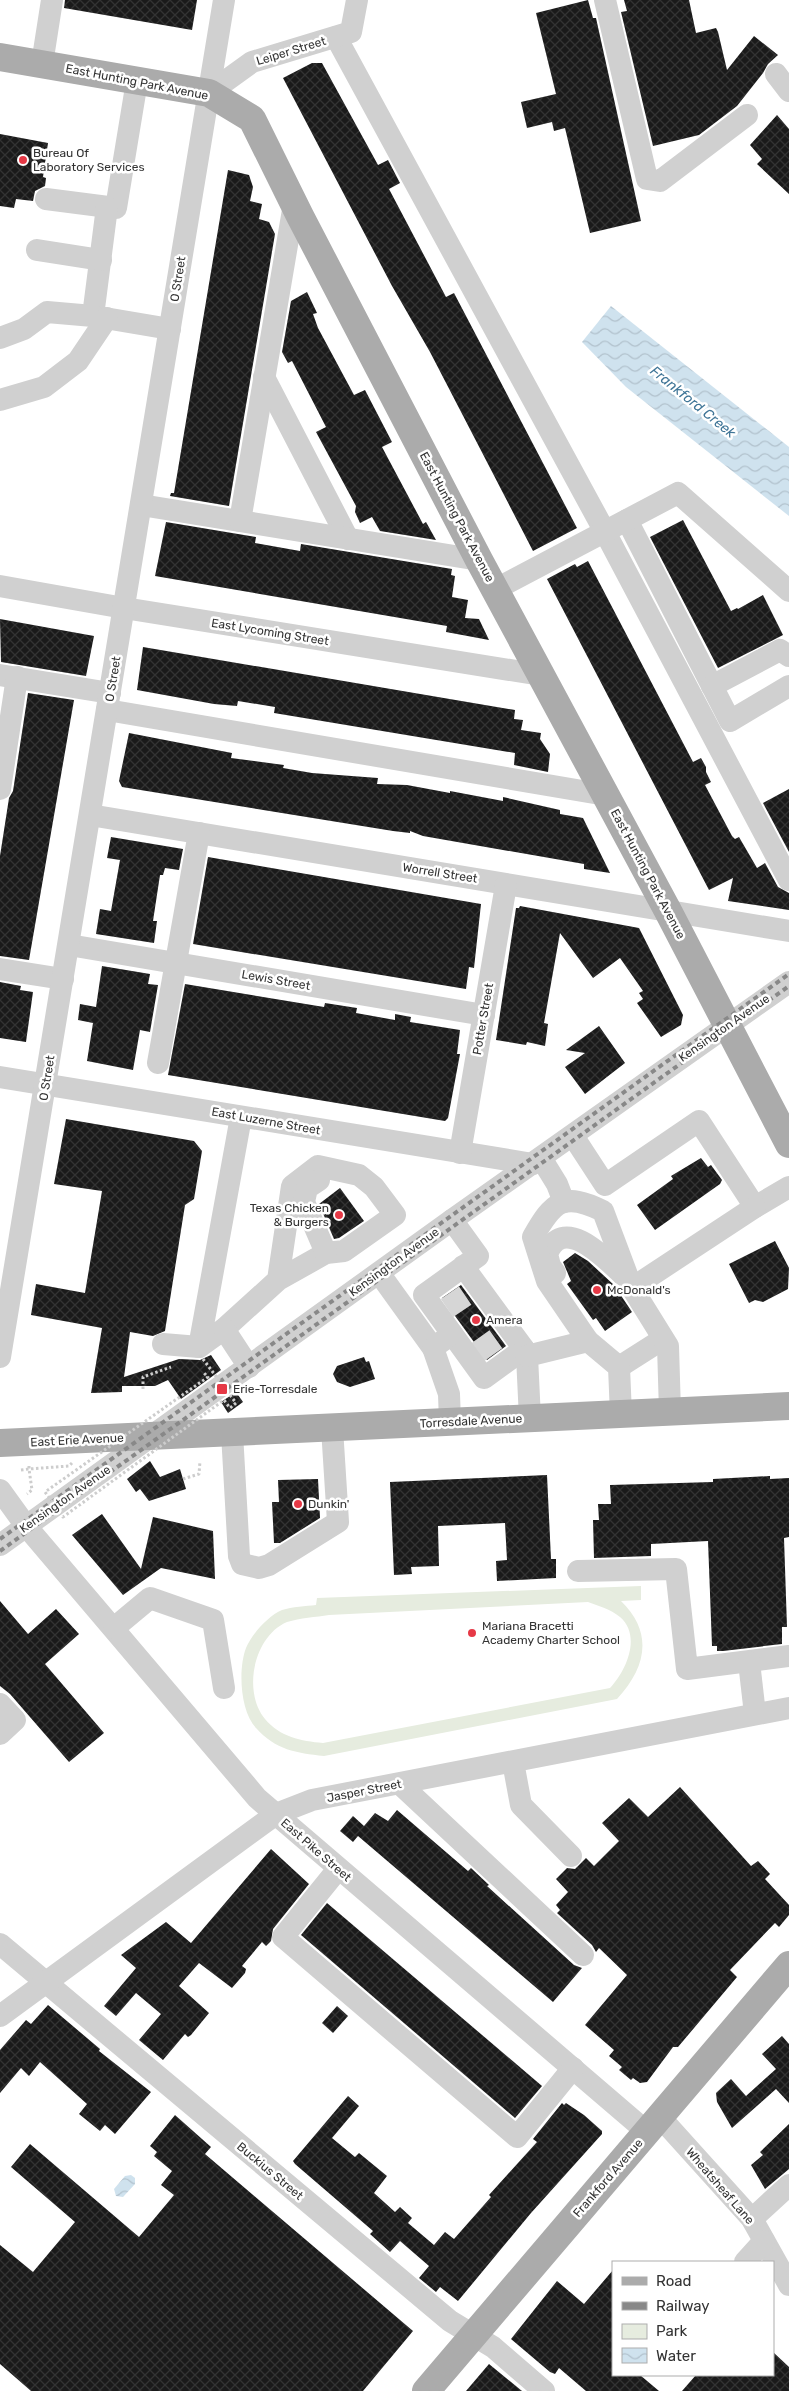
<svg xmlns="http://www.w3.org/2000/svg" width="789" height="2391" font-family="Rubik,sans-serif">
<style>
.green{fill:#e6ecdf;fill-rule:evenodd}
.water{fill:url(#water-waves)}
.building{fill:url(#building-cross-hatch)}
.lines{fill:none;stroke-linecap:round;stroke-linejoin:round}
.minor-tunnel{stroke:#d6d6d6;stroke-width:22;stroke-dasharray:22 11;stroke-linecap:butt}
.path{stroke:#cdcdcd;stroke-width:3;stroke-dasharray:2.5 2.5;stroke-linecap:butt}
.minor{stroke:#d0d0d0;stroke-width:22}
.major{stroke:#ababab;stroke-width:28}
.rail{stroke:#888;stroke-width:4;stroke-dasharray:5 4;stroke-linecap:butt}
.path-bridge{stroke:#cdcdcd;stroke-width:3;stroke-dasharray:2.5 2.5;stroke-linecap:butt}
.poi-dot{fill:#e63946;stroke:#fff;stroke-width:2}
.labels{text-anchor:middle;dominant-baseline:central;stroke-width:5;stroke-linejoin:round;paint-order:stroke}
.street-label{font-size:12px;fill:#333;stroke:#fff}
.poi-label{font-size:12px;fill:#333;stroke:#fff;text-anchor:start}
.water-label{font-size:14px;font-style:italic;fill:#3f7597;stroke:#fff}
</style>
<defs>
<pattern id="water-waves" width="16" height="10" patternUnits="userSpaceOnUse" patternTransform="scale(1.25)"><rect width="16" height="10" fill="#cfe2ee"/><path d="M0 5q4-4 8 0t8 0" fill="none" stroke="#b2c2cd"/></pattern>
<pattern id="building-cross-hatch" width="8" height="8" patternUnits="userSpaceOnUse" patternTransform="scale(1.25)"><rect width="8" height="8" fill="#1a1a1a"/><path d="M0 0l8 8M0 8l8-8" fill="none" stroke="#333"/></pattern>
</defs>
<rect width="100%" height="100%" fill="#fff"/>
<path class="green" d="M641 1586V1600L621 1601C654 1633 646 1668 617 1699L324 1756C296 1753 276 1750 256 1728 240 1711 238 1669 246 1648 252 1634 268 1616 282 1610 292 1607 306 1606 316 1605L317 1598ZM588 1602C599 1606 610 1609 620 1617 642 1636 626 1671 610 1688L323 1743C301 1741 280 1737 265 1719 242 1691 254 1636 287 1622 300 1618 316 1617 329 1615Z"/>
<g class="water">
<path d="M611 306 789 447V516L626 387 582 342Z"/>
<path d="M131 2175 135 2178V2184L123 2197 116 2196 114 2189 125 2176Z"/>
</g>
<g class="building">
<path d="M65 0H197L192 30 64 8Z"/>
<path d="M588 0 593 18H596L641 221 590 233 565 128 554 131 552 122 527 128 521 102 556 94 536 13Z"/>
<path d="M624 0H689L696 33 716 28 718 32 727 70 754 36 778 55 768 64 763 73 737 106 699 135 653 146 621 12 627 11Z"/>
<path d="M312 63H322L378 165 388 160 400 183 389 189 446 297 454 293 577 528 533 551 430 352 392 286 283 78Z"/>
<path d="M777 115 789 129V194L757 164 762 159 750 145Z"/>
<path d="M0 134 48 143 43 177 46 178 45 186 35 191 33 201 16 199 14 208 0 206Z"/>
<path d="M228 170 249 175 253 187 250 201 262 204 259 219 269 222 275 234 229 506 170 496 171 493H174Z"/>
<path d="M307 292 317 313 313 314 318 328 354 395 365 390 392 442 382 447 423 524 426 522 436 540 380 531 372 517 360 523 355 512 356 506 316 432 326 427 292 361 288 363 282 352 291 301Z"/>
<path d="M683 520 731 611 737 608 738 609 763 595 783 635 718 668 650 537Z"/>
<path d="M166 522 256 537 255 543 300 551 301 544 452 569 451 575 455 576 452 597 468 600 465 618 479 619 489 640 446 632 447 626 155 576Z"/>
<path d="M588 561 693 762 701 758 706 767V772L711 782 705 785 732 836 735 839 739 837 757 868 765 863 778 887 789 893V910L728 901 733 878 709 890 547 579 575 564 577 567Z"/>
<path d="M0 619 94 636 86 676 1 662Z"/>
<path d="M143 647 515 710 514 719 523 720 521 730 541 733 540 739 550 754 548 772 514 765 515 753 274 713 275 707 238 701 237 706 214 704 137 690Z"/>
<path d="M28 693 74 700 29 960 0 956V856L9 798 13 791Z"/>
<path d="M129 733 232 753 231 758 284 765 283 768 312 773 378 778 377 784 407 785 450 793V791L503 801V797L560 810V814L583 818 610 873 584 869V864L423 836 410 831V833L393 831 122 787 119 781Z"/>
<path d="M789 789V852L763 803Z"/>
<path d="M111 837 183 849 179 870 165 868 163 875H160L153 921H157L154 943 96 934 100 909 111 911 120 860 107 858Z"/>
<path d="M208 857 481 904 474 968 469 967 466 989 193 944Z"/>
<path d="M520 906 639 928 683 1015 681 1025 661 1037 637 1003 643 999 639 993 643 991 620 958 593 978 560 933 544 1023 548 1024 545 1046 527 1042 526 1045 496 1040 516 908H519Z"/>
<path d="M102 966 150 974 148 984 158 985 150 1032 140 1030 133 1070 87 1061 93 1023 78 1020 80 1004 96 1007Z"/>
<path d="M0 982 21 986 20 990 33 992 26 1042 0 1038Z"/>
<path d="M185 984 324 1007 325 1003 357 1008 356 1013 395 1020V1014L411 1017 410 1022 460 1030 457 1054H460L448 1118 445 1121 168 1075Z"/>
<path d="M599 1026 625 1063 585 1094 565 1067 585 1053 566 1050Z"/>
<path d="M66 1119 194 1141 202 1151 194 1199 185 1205 165 1331 153 1336 130 1332 124 1377 179 1359 200 1360 211 1355 221 1370 181 1399 168 1380 155 1386H122V1392L91 1393 102 1328 31 1315 36 1284 85 1293 102 1191 54 1184Z"/>
<path d="M701 1158 708 1167 711 1165 722 1180 720 1184 655 1230 637 1205 673 1179 671 1176Z"/>
<path d="M340 1188 364 1221 339 1238 334 1239 319 1204Z"/>
<path d="M775 1241 789 1268 788 1289 763 1302 755 1300 749 1303 729 1264Z"/>
<path d="M575 1253 588 1261 614 1285 632 1312 605 1331 596 1318 593 1320 567 1284 571 1281 563 1262Z"/>
<path d="M461 1285 506 1346 487 1360 442 1298Z"/>
<path d="M364 1357 366 1362 369 1361 375 1379 350 1387 337 1382 333 1374 337 1366Z"/>
<path d="M236 1392 243 1402 228 1413 221 1402Z"/>
<path d="M150 1461 160 1477 180 1469 186 1489 149 1501 140 1489 136 1492 127 1479Z"/>
<path d="M547 1475 551 1559H556V1578L497 1581 496 1561 507 1560 505 1523 438 1526 439 1566 411 1567 412 1574 394 1575 390 1482Z"/>
<path d="M770 1476V1479L789 1478V1537L784 1538 787 1627H782V1644L723 1651H717V1646H712L708 1541 651 1544V1556L594 1558 593 1520H599L598 1504H611L610 1485 713 1482V1479Z"/>
<path d="M318 1479 320 1518 280 1543H274L272 1502H279L278 1480Z"/>
<path d="M102 1514 141 1569 153 1517 213 1531 215 1579 161 1568 123 1595 72 1535Z"/>
<path d="M0 1601 28 1634 56 1609 79 1634 45 1664 104 1733 69 1762 10 1694 0 1686Z"/>
<path d="M680 1787 751 1866 758 1861 770 1874 765 1879 789 1905V1915L779 1927 775 1923 730 1970 737 1977 678 2047H673L647 2082 640 2083 633 2078 631 2080 619 2070 622 2067 609 2056 614 2050 585 2025 627 1975 599 1948 596 1952 592 1945 557 1913 560 1910 556 1905 568 1892 556 1879 567 1868 575 1869 586 1858 594 1866 619 1841 602 1823 629 1798 648 1817Z"/>
<path d="M397 1810 468 1871 471 1868 489 1885 487 1886 574 1965 582 1968 553 2002 358 1836 353 1842 340 1831 353 1816 364 1826 375 1813 388 1821Z"/>
<path d="M271 1849 309 1884 273 1929 271 1941 266 1946 262 1942 242 1966 246 1969 245 1973 232 1988 199 1963 179 1986 209 2013 191 2035 188 2037 185 2034 163 2060 139 2040 161 2014 136 1993 116 2016 104 2006 136 1968 121 1955 166 1922 191 1943Z"/>
<path d="M327 1903 542 2086 515 2118 301 1935Z"/>
<path d="M48 2005 100 2049 99 2051 151 2092 115 2134 105 2125 100 2131 79 2114 87 2104 40 2062 29 2076 21 2068 0 2093V2050L26 2020 31 2024Z"/>
<path d="M337 2006 348 2016 333 2033 322 2023Z"/>
<path d="M782 2036 789 2044V2103L776 2089 732 2128 717 2102 716 2093 731 2079 746 2096 776 2069 762 2054Z"/>
<path d="M348 2096 359 2106 332 2138 355 2157 359 2153 387 2176 374 2193 395 2212 400 2207 412 2218 408 2223 434 2245 445 2232 454 2239 491 2197 489 2195 537 2142 533 2139 562 2103 564 2105 566 2103 584 2115 602 2131V2134L531 2213 458 2301 440 2287 436 2292 419 2278 429 2266 400 2241 390 2252 370 2234 373 2231 295 2164 293 2161Z"/>
<path d="M175 2115 211 2147 205 2154 413 2331 363 2391H31L0 2364V2245L33 2272 75 2222 11 2167 30 2144 139 2237 174 2195 161 2185 172 2171 154 2156 157 2152 150 2146Z"/>
<path d="M789 2124V2169L765 2189 751 2165 763 2155 760 2152Z"/>
<path d="M613 2270V2375H640L659 2391H586L559 2368 555 2374 550 2372 511 2339 557 2281 584 2304Z"/>
<path d="M773 2352 789 2367V2391H682L696 2375H773Z"/>
<path d="M489 2364 522 2391H466Z"/>
</g>
<g class="lines">
<g class="minor-tunnel">
<path d="M447 1308 475 1289"/>
<path d="M478 1352 506 1332"/>
</g>
<g class="path">
<path d="M143 1389V1377L171 1367"/>
<path d="M29 1466V1469L69 1466 72 1463"/>
<path d="M21 1470 29 1469 32 1490 27 1494"/>
<path d="M183 1479 199 1474 200 1461"/>
</g>
<g class="minor">
<path d="M605 0 647 179 660 181 747 115"/>
<path d="M336 37 605 532 789 880"/>
<path d="M42 64 52 0"/>
<path d="M776 74 789 91"/>
<path d="M209 93 252 62 351 32 357 0"/>
<path d="M46 199 116 208 137 81"/>
<path d="M107 207 93 316 170 329"/>
<path d="M37 250 101 260"/>
<path d="M0 338 24 329 47 312 93 316"/>
<path d="M264 377 348 539"/>
<path d="M0 400 44 387 78 361 107 318"/>
<path d="M141 505 479 560"/>
<path d="M627 520 730 721 789 686"/>
<path d="M240 521 294 204"/>
<path d="M0 586 124 608 541 675"/>
<path d="M496 589 678 493 789 591"/>
<path d="M0 675 110 693"/>
<path d="M712 686 780 650 789 656"/>
<path d="M107 710 606 795"/>
<path d="M0 789 17 677"/>
<path d="M90 815 789 931"/>
<path d="M69 945 484 1015"/>
<path d="M0 969 63 979"/>
<path d="M158 1063 199 833"/>
<path d="M0 1077 533 1164"/>
<path d="M241 1117 199 1347 224 1329 278 1280 326 1253 344 1251 395 1215 374 1187 359 1175 318 1166 292 1186 278 1280"/>
<path d="M573 1136 605 1185 699 1121 755 1207 789 1187"/>
<path d="M460 1153 506 885"/>
<path d="M541 1158 557 1184 564 1202"/>
<path d="M319 1180 307 1188 304 1202 326 1253"/>
<path d="M452 1220 478 1256 424 1295 484 1378 524 1349 463 1266"/>
<path d="M379 1273 433 1348"/>
<path d="M555 1273 550 1266 547 1254C563 1213 606 1259 623 1275"/>
<path d="M224 1329 249 1367"/>
<path d="M163 1344 199 1347"/>
<path d="M524 1349 527 1356 530 1419"/>
<path d="M527 1356 588 1341"/>
<path d="M0 1357 224 0"/>
<path d="M619 1367 663 1339"/>
<path d="M670 1412 668 1346 632 1288 755 1207"/>
<path d="M621 1415 619 1367 588 1341 547 1281 533 1237C553 1202 563 1191 603 1211L632 1288"/>
<path d="M450 1422 449 1394 433 1348 452 1334"/>
<path d="M232 1433 239 1556 242 1564 259 1568 269 1565 338 1522 332 1428"/>
<path d="M0 1490 26 1526 257 1798 647 2132"/>
<path d="M0 1545 452 1220 789 982"/>
<path d="M578 1571 676 1569 687 1669 789 1656"/>
<path d="M114 1628 150 1598 213 1620 224 1688"/>
<path d="M749 1662 755 1714"/>
<path d="M0 1704 15 1720 0 1734"/>
<path d="M513 1762 521 1805 571 1856"/>
<path d="M400 1784 583 1955"/>
<path d="M338 1869 283 1937 517 2137 573 2068"/>
<path d="M0 1944 450 2321 493 2347 544 2391"/>
<path d="M0 2016 276 1814 312 1800 789 1708"/>
<path d="M660 2117 752 2219 789 2285"/>
<path d="M752 2219 789 2185"/>
<path d="M745 2262 764 2241"/>
</g>
<g class="major">
<path d="M0 57 209 93 252 119 300 216 479 560 668 911 789 1144"/>
<path d="M0 1443 789 1406"/>
<path d="M426 2391 789 1965"/>
</g>
<g class="rail">
<path d="M0 1539 789 974"/>
<path d="M0 1551 789 986"/>
</g>
<path class="path-bridge" d="M200 1355 236 1403 230 1408 224 1400 63 1517 45 1492 208 1377 204 1373"/>
</g>
<g class="poi-dot">
<circle cx="23" cy="160" r="5"/>
<circle cx="339" cy="1215" r="5"/>
<circle cx="597" cy="1290" r="5"/>
<circle cx="476" cy="1320" r="5"/>
<rect x="216" y="1383" width="12" height="12" rx="2.5"/>
<circle cx="298" cy="1504" r="5"/>
<circle cx="472" cy="1633" r="5"/>
</g>
<g class="labels">
<g class="street-label">
<text transform="translate(291 51) rotate(-17)">Leiper Street</text>
<text transform="translate(137 82) rotate(11)">East Hunting Park Avenue</text>
<text transform="translate(178 279) rotate(-81)">O Street</text>
<text transform="translate(457 517) rotate(62)">East Hunting Park Avenue</text>
<text transform="translate(270 632) rotate(9)">East Lycoming Street</text>
<text transform="translate(113 679) rotate(-81)">O Street</text>
<text transform="translate(440 873) rotate(9)">Worrell Street</text>
<text transform="translate(648 874) rotate(62)">East Hunting Park Avenue</text>
<text transform="translate(276 980) rotate(10)">Lewis Street</text>
<text transform="translate(483 1019) rotate(-80)">Potter Street</text>
<text transform="translate(724 1028) rotate(-35)">Kensington Avenue</text>
<text transform="translate(47 1078) rotate(-81)">O Street</text>
<text transform="translate(266 1121) rotate(10)">East Luzerne Street</text>
<text transform="translate(394 1262) rotate(-36)">Kensington Avenue</text>
<text transform="translate(471 1421) rotate(-3)">Torresdale Avenue</text>
<text transform="translate(77 1440) rotate(-3)">East Erie Avenue</text>
<text transform="translate(65 1499) rotate(-35)">Kensington Avenue</text>
<text transform="translate(364 1791) rotate(-11)">Jasper Street</text>
<text transform="translate(316 1850) rotate(41)">East Pike Street</text>
<text transform="translate(270 2171) rotate(40)">Buckius Street</text>
<text transform="translate(608 2178) rotate(-49)">Frankford Avenue</text>
<text transform="translate(720 2186) rotate(49)">Wheatsheaf Lane</text>
</g>
<g class="poi-label">
<text x="33" y="153">Bureau Of<tspan x="33" dy="14">Laboratory Services</tspan></text>
<text x="329" y="1208" text-anchor="end">Texas Chicken<tspan x="329" dy="14">&amp; Burgers</tspan></text>
<text x="607" y="1290">McDonald's</text>
<text x="486" y="1320">Amera</text>
<text x="233" y="1389">Erie-Torresdale</text>
<text x="308" y="1504">Dunkin'</text>
<text x="482" y="1626">Mariana Bracetti<tspan x="482" dy="14">Academy Charter School</tspan></text>
</g>
<g class="water-label">
<text transform="translate(693 402) rotate(39)">Frankford Creek</text>
</g>
</g>
<rect x="612" y="2261" width="162" height="115" fill="#ffffff" stroke="#adadad"/>
<rect x="622" y="2277" width="25" height="8" fill="#ababab" stroke="#adadad"/>
<text x="656" y="2286" font-size="15" fill="#333333">Road</text>
<rect x="622" y="2302" width="25" height="8" fill="#888888" stroke="#adadad"/>
<text x="656" y="2311" font-size="15" fill="#333333">Railway</text>
<rect x="622" y="2324" width="25" height="15" fill="#e6ecdf" stroke="#adadad"/>
<text x="656" y="2336" font-size="15" fill="#333333">Park</text>
<rect x="622" y="2348" width="25" height="15" fill="url(#water-waves)" stroke="#adadad"/>
<text x="656" y="2361" font-size="15" fill="#333333">Water</text>
</svg>
